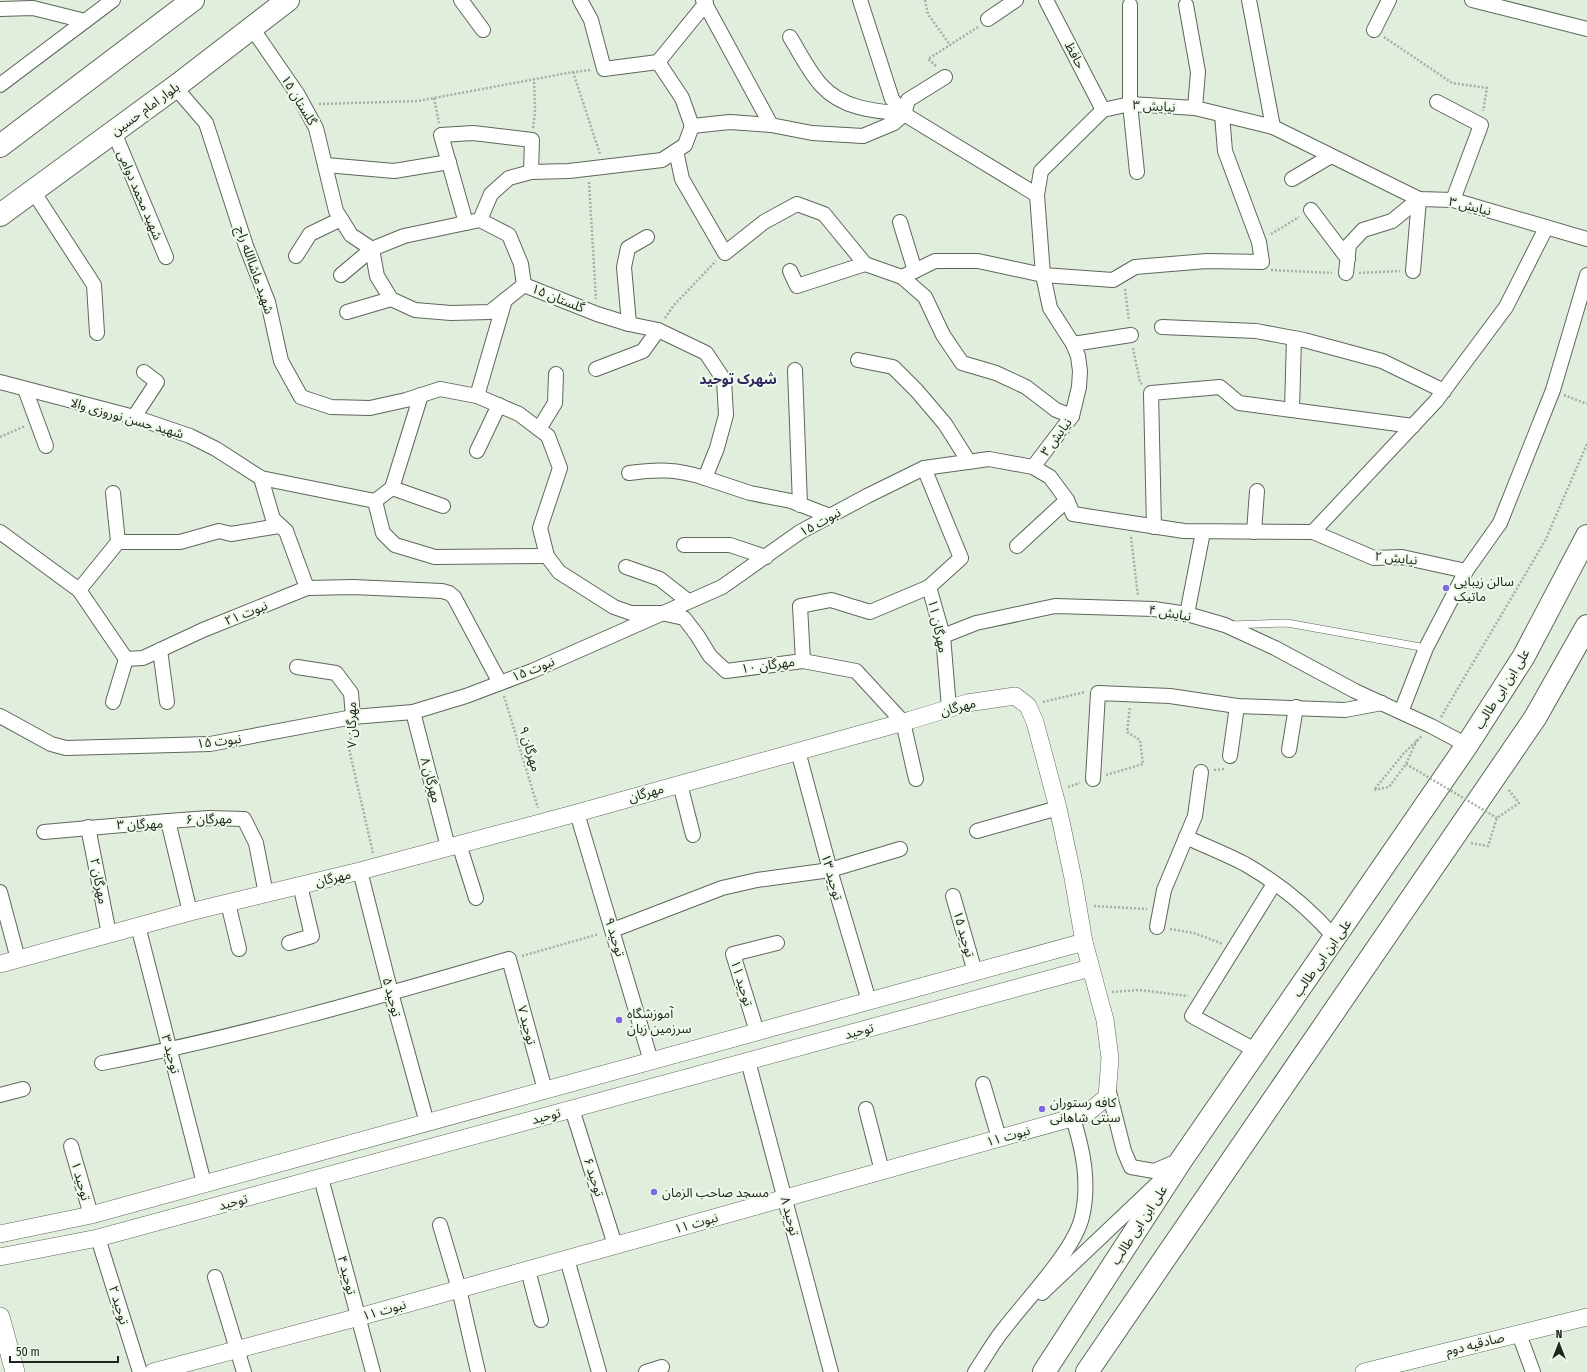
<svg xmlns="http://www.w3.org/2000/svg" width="1587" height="1372" font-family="'Fira Sans Condensed','Noto Sans Arabic',sans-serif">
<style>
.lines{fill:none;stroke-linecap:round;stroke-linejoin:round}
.service-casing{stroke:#5d685a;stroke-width:8}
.minor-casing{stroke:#5d685a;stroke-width:16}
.tertiary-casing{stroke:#5d685a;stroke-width:18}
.secondary-casing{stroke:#5d685a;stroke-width:20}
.primary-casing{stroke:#5d685a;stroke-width:24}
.path{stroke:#a6afa2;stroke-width:2.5;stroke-dasharray:2 2;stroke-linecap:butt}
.service{stroke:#fff;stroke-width:7}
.minor{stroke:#fff;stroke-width:14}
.tertiary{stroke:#fff;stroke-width:17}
.secondary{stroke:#fff;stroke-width:19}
.primary{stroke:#fff;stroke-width:22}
.path-bridge{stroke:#a6afa2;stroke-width:2.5;stroke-dasharray:2 2;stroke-linecap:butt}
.poi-dot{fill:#7e67e2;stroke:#eefaea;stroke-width:1.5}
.labels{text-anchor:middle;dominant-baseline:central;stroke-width:4;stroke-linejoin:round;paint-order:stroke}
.street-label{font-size:13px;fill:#212520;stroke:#eefaea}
.poi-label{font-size:13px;fill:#212520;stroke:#eefaea;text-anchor:start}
.neighbourhood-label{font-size:14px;font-weight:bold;fill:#322661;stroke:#eefaea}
</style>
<rect width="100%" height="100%" fill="#e1eddd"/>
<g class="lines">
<g class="service-casing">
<path id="service" d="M1231 625 1287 623 1426 648"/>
</g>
<g class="minor-casing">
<g id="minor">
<path d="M461 0 483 30"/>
<path d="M580 0 591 20 604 69 658 62 682 98 692 126 730 122 771 125"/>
<path d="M703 0 771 125 812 133 863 136 894 123 904 114 1037 195"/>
<path d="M860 0 892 99 904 114"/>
<path d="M1046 0 1103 110"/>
<path d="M1249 0 1273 127"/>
<path d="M1472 0 1587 29"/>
<path d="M1130 5V104L1137 172"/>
<path d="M1186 5 1198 72 1195 108"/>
<path d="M0 9 33 8 85 21"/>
<path d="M988 19 1016 0"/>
<path d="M252 28 298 95 316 128 336 211 351 235 372 249 377 276 391 299 415 310 451 313 490 312 524 285 597 314 629 324 658 330 706 353 724 380 726 415 717 448 705 478 750 493 791 501 830 516"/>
<path d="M1374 30 1389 0"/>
<path d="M790 37C800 53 809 72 822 86 843 109 875 111 904 114"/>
<path d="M658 62 706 3"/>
<path d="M0 85 113 0"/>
<path d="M175 87 206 123 246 246 268 302 281 361 301 397 331 407 370 408 406 400 440 389 477 396 519 414 548 436 560 468 540 528 547 556 559 572 614 607 631 613H661L684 618 697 635 710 656 726 671 803 661 856 671 903 722 916 779"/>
<path d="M1437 102 1481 125 1453 200"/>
<path d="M904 114 908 100 945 77"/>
<path d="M114 132 166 257"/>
<path d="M676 151 682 179 725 253 764 222 797 204 824 214 865 264 902 277 925 297 943 335 962 363 996 373 1026 387 1056 410 1072 416"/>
<path d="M326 165 394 171 449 162"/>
<path d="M1292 179 1331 156"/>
<path d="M33 191 94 285 97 333"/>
<path d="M1311 210 1348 259"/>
<path d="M480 220 491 194 509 178 531 172 569 171 662 160 685 145 692 126"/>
<path d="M900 222 915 271"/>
<path d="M466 223 441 135 473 133 532 140 531 172"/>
<path d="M296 256 310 234 341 219"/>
<path d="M790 271 797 286 865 264"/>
<path d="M1413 271 1419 199"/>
<path d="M1346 273 1349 245 1363 230 1392 221 1419 199"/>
<path d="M341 275 372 249 404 236 480 220 509 235 521 264 524 285"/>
<path d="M902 277 935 261H978L1043 275 1113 280 1135 267 1207 261 1262 262 1259 242 1225 151 1222 115"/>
<path d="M347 312 391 299"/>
<path d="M629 324 624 267 628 248 647 237"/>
<path d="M1162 327 1256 331 1304 340 1382 361 1444 391"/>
<path d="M1073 344 1131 335"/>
<path d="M858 360 893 367 917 391 945 424 969 462"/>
<path d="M596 369 643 351 658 330"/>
<path d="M795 370 800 505"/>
<path d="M0 382 134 417 190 436 216 449 261 478 375 501 383 533 395 545 435 557 547 556"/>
<path d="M25 389 46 446"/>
<path d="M477 396 505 300"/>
<path d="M1292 410 1294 338"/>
<path d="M134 417 157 382 144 372"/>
<path d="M539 429 555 403 556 374"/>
<path d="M477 451 499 405"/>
<path d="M1033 467 1072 416 1079 387 1080 371 1078 356 1073 344 1050 308 1043 275 1037 195 1041 171 1103 110 1130 104 1195 108 1273 127 1419 199 1453 200 1587 239"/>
<path d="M924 468 961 558 929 587 943 636 949 708"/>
<path d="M629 473C658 469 677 469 705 478"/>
<path d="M261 478 273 519 286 531 307 588"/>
<path d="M392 488 443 506"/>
<path d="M375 501 392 488 421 395"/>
<path d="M1154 527 1151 393 1220 387 1239 403 1413 426"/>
<path d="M0 532 79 590 126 659 143 658 203 630 307 588 353 587 442 591 449 593 454 597 500 683"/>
<path d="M1254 532 1257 491"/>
<path d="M1313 532 1436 401 1506 307 1546 228"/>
<path d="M118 542H180L219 531 231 534 279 526"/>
<path d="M684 545H730L766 557"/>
<path d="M1017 546 1067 500"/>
<path d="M626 567 660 579 688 601"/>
<path d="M79 590 118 542 113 493"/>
<path d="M1187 614 1203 532"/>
<path d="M943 636 976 623 1055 606 1154 609 1187 614 1225 625 1275 648 1355 691 1431 726 1467 745"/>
<path d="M160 650 167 702"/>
<path d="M803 661 800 606 831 600 870 612 929 587"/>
<path d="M297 667 336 673 351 693 353 717"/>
<path d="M113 702 126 659"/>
<path d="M413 712 448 847"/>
<path d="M1401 712 1426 648 1466 571"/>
<path d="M0 716 51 744 66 748 210 744 353 717 413 712 466 696 532 671 722 587 800 532 867 496 924 468 989 459 1033 467 1050 477 1067 500 1073 514 1184 531 1313 532 1374 558 1402 557 1466 571 1500 523 1553 390 1587 275"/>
<path d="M1289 750 1296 707"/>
<path d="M798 751 830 870 869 1001"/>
<path d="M1230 756 1237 706"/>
<path d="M1093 779 1098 693 1170 696 1237 706 1345 710 1382 703"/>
<path d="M680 784 693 835"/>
<path d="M577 813 651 1061"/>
<path d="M168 821 209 818 244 819 256 843 266 894"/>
<path d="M88 827 109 934"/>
<path d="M977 831 1058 808"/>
<path d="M44 832 168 821 190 912"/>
<path d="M1186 837C1205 846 1226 854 1245 864 1278 883 1310 909 1335 938"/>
<path d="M459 844 476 898"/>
<path d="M360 871 391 993 427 1123"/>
<path d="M0 892 18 959"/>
<path d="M953 896 975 972"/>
<path d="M228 903 239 949"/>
<path d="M138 926 204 1183"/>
<path d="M1157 927 1164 890 1195 816 1201 772"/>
<path d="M613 930 722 888 757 880 830 870 900 849"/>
<path d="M289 943 312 936 300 885"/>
<path d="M757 1032 733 954 777 943"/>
<path d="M1257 1051 1192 1016 1274 884"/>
<path d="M748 1061 831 1372"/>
<path d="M102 1063C239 1037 375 998 509 959L545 1090"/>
<path d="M983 1084 999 1138"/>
<path d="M1108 1088 1124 1151 1131 1167 1154 1171 1180 1160"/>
<path d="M0 1095 23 1089"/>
<path d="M572 1109 615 1245"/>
<path d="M866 1109 882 1171"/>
<path d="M71 1146 91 1215"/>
<path d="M321 1178 373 1372"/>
<path d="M440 1225 459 1289 478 1372"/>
<path d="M98 1238 140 1372"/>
<path d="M567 1259 599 1372"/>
<path d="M528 1270 541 1320"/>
<path d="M215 1277 244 1372"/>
<path d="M1042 1293 1160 1181"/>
<path d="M1519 1334 1533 1372"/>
<path d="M646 1372 662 1367"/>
<path d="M975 1372C985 1358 993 1342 1004 1329 1026 1300 1074 1251 1082 1217 1090 1183 1083 1150 1073 1118"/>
</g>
</g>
<g class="tertiary-casing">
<g id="tertiary">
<path d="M0 964 190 912 360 871 577 813 911 720 967 703 1015 696 1028 706 1035 722 1058 808 1073 878 1084 942 1105 1020 1110 1058 1107 1097 1086 1114 359 1317 153 1372"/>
<path d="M0 1234 91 1215 1084 942"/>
<path d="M0 1257 98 1238 1090 968"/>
<path d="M1364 1372 1587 1317"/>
</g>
</g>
<g class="secondary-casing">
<path id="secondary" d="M0 1317 15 1372"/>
</g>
<g class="primary-casing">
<g id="primary">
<path d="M0 146 193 0"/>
<path d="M0 215 175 87 288 0"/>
<path d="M1044 1372 1182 1159 1467 745 1524 656 1587 536"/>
<path d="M1087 1372 1535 718 1587 626"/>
</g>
</g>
<g class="path">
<path d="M925 0 928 14 950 45"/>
<path d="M1384 37 1452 83 1487 88 1483 111"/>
<path d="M936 66 928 59 978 27"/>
<path d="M573 72 600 154"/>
<path d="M434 98 439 123"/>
<path d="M319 104 418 101 573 72 591 70"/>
<path d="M533 128 535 112 534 79"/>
<path d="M589 182 596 299"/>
<path d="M1271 234 1299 217"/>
<path d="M1271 270 1332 273"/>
<path d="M1359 273 1400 271"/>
<path d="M1125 289 1129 321"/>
<path d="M665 318 674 305 716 261"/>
<path d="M1133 348 1140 382 1142 384"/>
<path d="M1564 395 1587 404"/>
<path d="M0 437 25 426"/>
<path d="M1131 537 1138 596"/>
<path d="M504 696 538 808"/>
<path d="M1043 702 1085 692"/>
<path d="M1441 717 1545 541 1587 444"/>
<path d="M352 730 349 749 373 853"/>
<path d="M1417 740 1406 764 1389 787 1374 790 1404 753 1422 736"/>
<path d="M1214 770 1225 769"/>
<path d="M1106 775 1143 764 1140 740 1127 732 1130 707"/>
<path d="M1068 787 1080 783"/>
<path d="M1471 843 1488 846 1497 818 1519 803 1508 789"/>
<path d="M1094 906 1147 909"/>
<path d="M1170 929 1194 933 1223 944"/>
<path d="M522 956 599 934"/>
<path d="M1112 992 1139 990 1188 996"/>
</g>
<use href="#service" class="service"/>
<use href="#minor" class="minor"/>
<use href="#tertiary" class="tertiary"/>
<use href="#secondary" class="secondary"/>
<use href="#primary" class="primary"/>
<path class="path-bridge" d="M1406 764 1497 818"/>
</g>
<g class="poi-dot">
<circle cx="1446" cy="588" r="4"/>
<circle cx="619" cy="1020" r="4"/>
<circle cx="1042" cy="1109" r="4"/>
<circle cx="654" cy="1192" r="4"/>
</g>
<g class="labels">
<g class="street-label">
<text transform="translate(1075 55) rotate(63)">حافظ</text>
<text transform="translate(299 100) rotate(59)">گلستان ۱۵</text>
<text transform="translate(1154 106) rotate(3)">نیایش ۳</text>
<text transform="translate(145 109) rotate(-36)">بلوار امام حسین</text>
<text transform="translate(140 195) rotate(67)">شهید محمد دوامی</text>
<text transform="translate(1470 206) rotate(14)">نیایش ۳</text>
<text transform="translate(255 270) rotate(71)">شهید ماشاالله راج</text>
<text transform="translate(558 298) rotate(22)">گلستان ۱۵</text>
<text transform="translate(127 418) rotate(16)">شهید حسن نوروزی والا</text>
<text transform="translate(1056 437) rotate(-54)">نیایش ۳</text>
<text transform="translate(820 522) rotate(-29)">نبوت ۱۵</text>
<text transform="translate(1396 558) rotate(6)">نیایش ۲</text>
<text transform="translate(246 613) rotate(-22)">نبوت ۲۱</text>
<text transform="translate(1170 613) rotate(9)">نیایش ۴</text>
<text transform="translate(938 626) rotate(78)">مهرگان ۱۱</text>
<text transform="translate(768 665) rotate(-8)">مهرگان ۱۰</text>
<text transform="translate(533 669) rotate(-22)">نبوت ۱۵</text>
<text transform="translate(1502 689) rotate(-58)">علی ابن ابی طالب</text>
<text transform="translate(958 707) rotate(-15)">مهرگان</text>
<text transform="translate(351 725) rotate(-90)">مهرگان ۷</text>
<text transform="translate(219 741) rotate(-7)">نبوت ۱۵</text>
<text transform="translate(530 749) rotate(73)">مهرگان ۹</text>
<text transform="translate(431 780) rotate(75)">مهرگان ۸</text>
<text transform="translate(646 793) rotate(-16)">مهرگان</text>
<text transform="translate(209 819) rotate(-1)">مهرگان ۶</text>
<text transform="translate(140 824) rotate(-2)">مهرگان ۳</text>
<text transform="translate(832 877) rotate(74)">توحید ۱۳</text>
<text transform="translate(333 878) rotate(-13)">مهرگان</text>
<text transform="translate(99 881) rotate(79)">مهرگان ۲</text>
<text transform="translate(964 934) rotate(74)">توحید ۱۵</text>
<text transform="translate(615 937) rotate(73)">توحید ۹</text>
<text transform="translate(1322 958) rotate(-55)">علی ابن ابی طالب</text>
<text transform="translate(742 983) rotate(73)">توحید ۱۱</text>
<text transform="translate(392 997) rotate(75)">توحید ۵</text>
<text transform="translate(527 1025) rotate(75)">توحید ۷</text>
<text transform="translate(859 1031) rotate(-15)">توحید</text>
<text transform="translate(171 1054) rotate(75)">توحید ۳</text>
<text transform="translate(546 1116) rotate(-15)">توحید</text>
<text transform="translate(1008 1136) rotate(-16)">نبوت ۱۱</text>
<text transform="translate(594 1177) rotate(72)">توحید ۶</text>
<text transform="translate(81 1181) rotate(74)">توحید ۱</text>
<text transform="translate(233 1202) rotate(-15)">توحید</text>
<text transform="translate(790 1216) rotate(75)">توحید ۸</text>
<text transform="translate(696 1223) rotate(-16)">نبوت ۱۱</text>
<text transform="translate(1139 1225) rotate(-57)">علی ابن ابی طالب</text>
<text transform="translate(347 1275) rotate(75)">توحید ۴</text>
<text transform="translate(119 1305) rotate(73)">توحید ۲</text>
<text transform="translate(384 1310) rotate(-16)">نبوت ۱۱</text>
<text transform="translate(1475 1344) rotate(-14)">صادقیه دوم</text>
</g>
<g class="poi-label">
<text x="1454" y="581">سالن زیبایی<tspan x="1454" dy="15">ماتیک</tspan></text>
<text x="627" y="1013">آموزشگاه<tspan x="627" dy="15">سرزمین زبان</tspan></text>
<text x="1050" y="1102">کافه رستوران<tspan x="1050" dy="15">سنتی شاهانی</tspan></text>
<text x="662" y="1192">مسجد صاحب الزمان</text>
</g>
<g class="neighbourhood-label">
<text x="738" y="379">شهرک توحید</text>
</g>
</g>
<g transform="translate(1559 1344)" stroke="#eefaea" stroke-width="3" paint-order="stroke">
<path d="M0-3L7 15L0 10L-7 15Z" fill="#212520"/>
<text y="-6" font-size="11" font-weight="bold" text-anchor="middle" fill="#212520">N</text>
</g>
<path d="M10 1356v6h108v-6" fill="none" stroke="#212520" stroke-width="2"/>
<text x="16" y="1356" font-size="12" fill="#212520" stroke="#eefaea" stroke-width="3" paint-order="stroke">50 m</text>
</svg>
